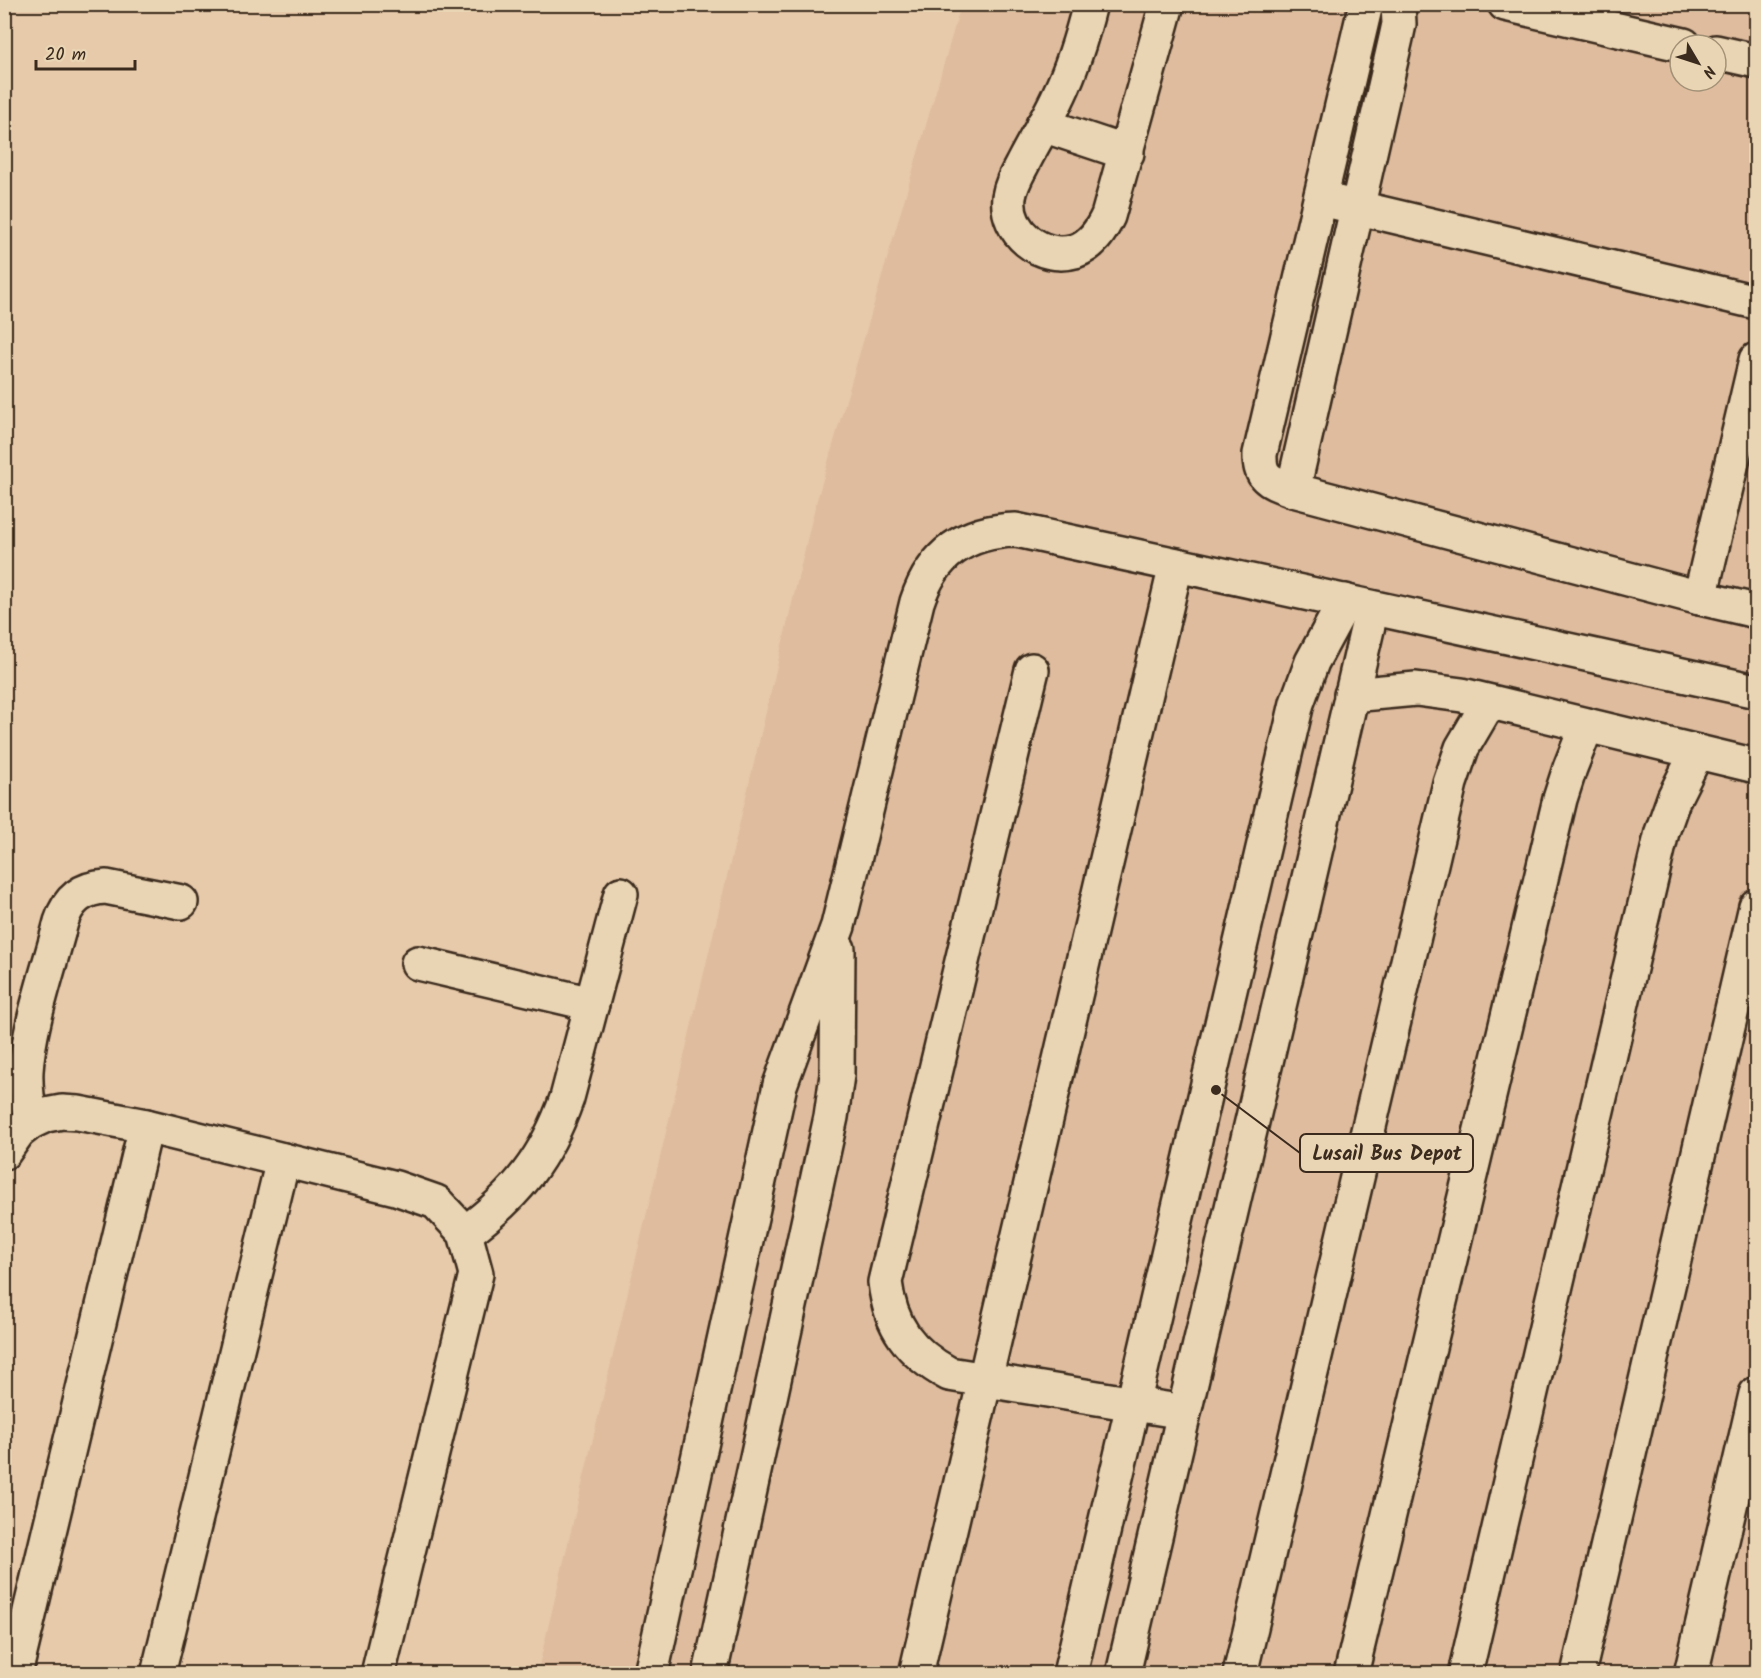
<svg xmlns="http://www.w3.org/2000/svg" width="1761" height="1678" font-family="Kalam,sans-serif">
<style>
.built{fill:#debc9d;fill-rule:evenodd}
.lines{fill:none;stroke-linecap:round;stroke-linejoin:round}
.minor-casing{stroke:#3b2a1e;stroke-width:38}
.minor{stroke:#e9d5b3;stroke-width:33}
.leader{fill:none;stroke:#3b2a1e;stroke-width:2}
.callout-dot{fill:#3b2a1e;stroke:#e9d5b3;stroke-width:2}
.callout{fill:#e9d5b3;stroke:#3b2a1e;stroke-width:2}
.callout-label{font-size:20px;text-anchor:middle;font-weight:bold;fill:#3b2a1e}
</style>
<rect width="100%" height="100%" fill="#e7caaa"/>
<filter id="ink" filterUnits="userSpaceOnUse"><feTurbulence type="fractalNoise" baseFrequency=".0167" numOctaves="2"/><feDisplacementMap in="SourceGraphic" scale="12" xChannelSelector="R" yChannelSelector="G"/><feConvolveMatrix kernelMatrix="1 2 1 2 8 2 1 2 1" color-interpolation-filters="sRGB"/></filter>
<g filter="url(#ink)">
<path class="built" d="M961 5H1756V1673L537 1674 815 507ZM1680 45H1716V81H1680Z"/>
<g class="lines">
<g class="minor-casing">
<g id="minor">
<path d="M1090 4C1082 36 1073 66 1059 95 1049 117 1036 138 1025 159 1019 171 1011 183 1009 197 1005 232 1041 261 1075 251 1092 245 1101 231 1108 216L1167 4"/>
<path d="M1366 4 1260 454C1259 480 1272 482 1293 490L1700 598 1756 611"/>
<path d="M1505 4 1684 45"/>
<path d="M1716 52 1756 61"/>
<path d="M1043 125 1127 153"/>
<path d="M1338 203 1756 302"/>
<path d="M1293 490 1396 38 1399 24 1398 4"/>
<path d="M1700 598 1756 360"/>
<path d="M1032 670 885 1282C890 1326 910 1353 949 1374L1184 1412"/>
<path d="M1351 695 1416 689 1462 695 1756 766"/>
<path d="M418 963 592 1004"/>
<path d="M31 1122C28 1105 25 1089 26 1071 29 1024 49 969 61 922 68 900 82 888 106 887L181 902"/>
<path d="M4 1152 18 1132 31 1122 46 1115 62 1112 78 1113 146 1126 396 1188 436 1202 465 1233 476 1274 378 1674"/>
<path d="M465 1233C516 1196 546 1158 567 1098L621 894"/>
<path d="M15 1674 146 1126"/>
<path d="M158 1674 283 1160"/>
<path d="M651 1674 780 1085 838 926 917 602C933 554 965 531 1016 530L1756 691"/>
<path d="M710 1674 831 1117 837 1075 838 949"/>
<path d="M916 1674 1176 565"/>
<path d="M1070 1674 1297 703 1312 662 1345 601"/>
<path d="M1123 1674 1372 608"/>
<path d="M1240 1674 1450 783 1462 748 1489 702"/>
<path d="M1351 1674 1560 799 1570 768 1587 725"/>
<path d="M1465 1674 1662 832 1674 798 1697 752"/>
<path d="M1578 1674 1756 906"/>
<path d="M1691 1674 1756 1394"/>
</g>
</g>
<use href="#minor" class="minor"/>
</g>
</g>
<path class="leader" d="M1216 1090L1300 1153"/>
<circle class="callout-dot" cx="1216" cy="1090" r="6"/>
<rect class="callout" x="1300" y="1134" width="173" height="38" rx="6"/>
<g class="callout-label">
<text x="1387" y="1160">Lusail Bus Depot</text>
</g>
<rect width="1761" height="1678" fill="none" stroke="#e9d5b3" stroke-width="24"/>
<rect x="12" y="12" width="1737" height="1654" fill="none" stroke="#3b2a1e" stroke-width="2" filter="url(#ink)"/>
<g transform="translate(1698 63) rotate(129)"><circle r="28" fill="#e9d5b3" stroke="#a39177" stroke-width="1.5"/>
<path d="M0-4.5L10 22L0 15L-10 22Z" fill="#3b2a1e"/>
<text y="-9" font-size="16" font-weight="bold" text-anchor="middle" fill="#3b2a1e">N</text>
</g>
<path d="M36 60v9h99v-9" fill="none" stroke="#3b2a1e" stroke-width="3"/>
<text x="45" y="60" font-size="18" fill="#3b2a1e" stroke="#e9d5b3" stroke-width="4.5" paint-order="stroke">20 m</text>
</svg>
